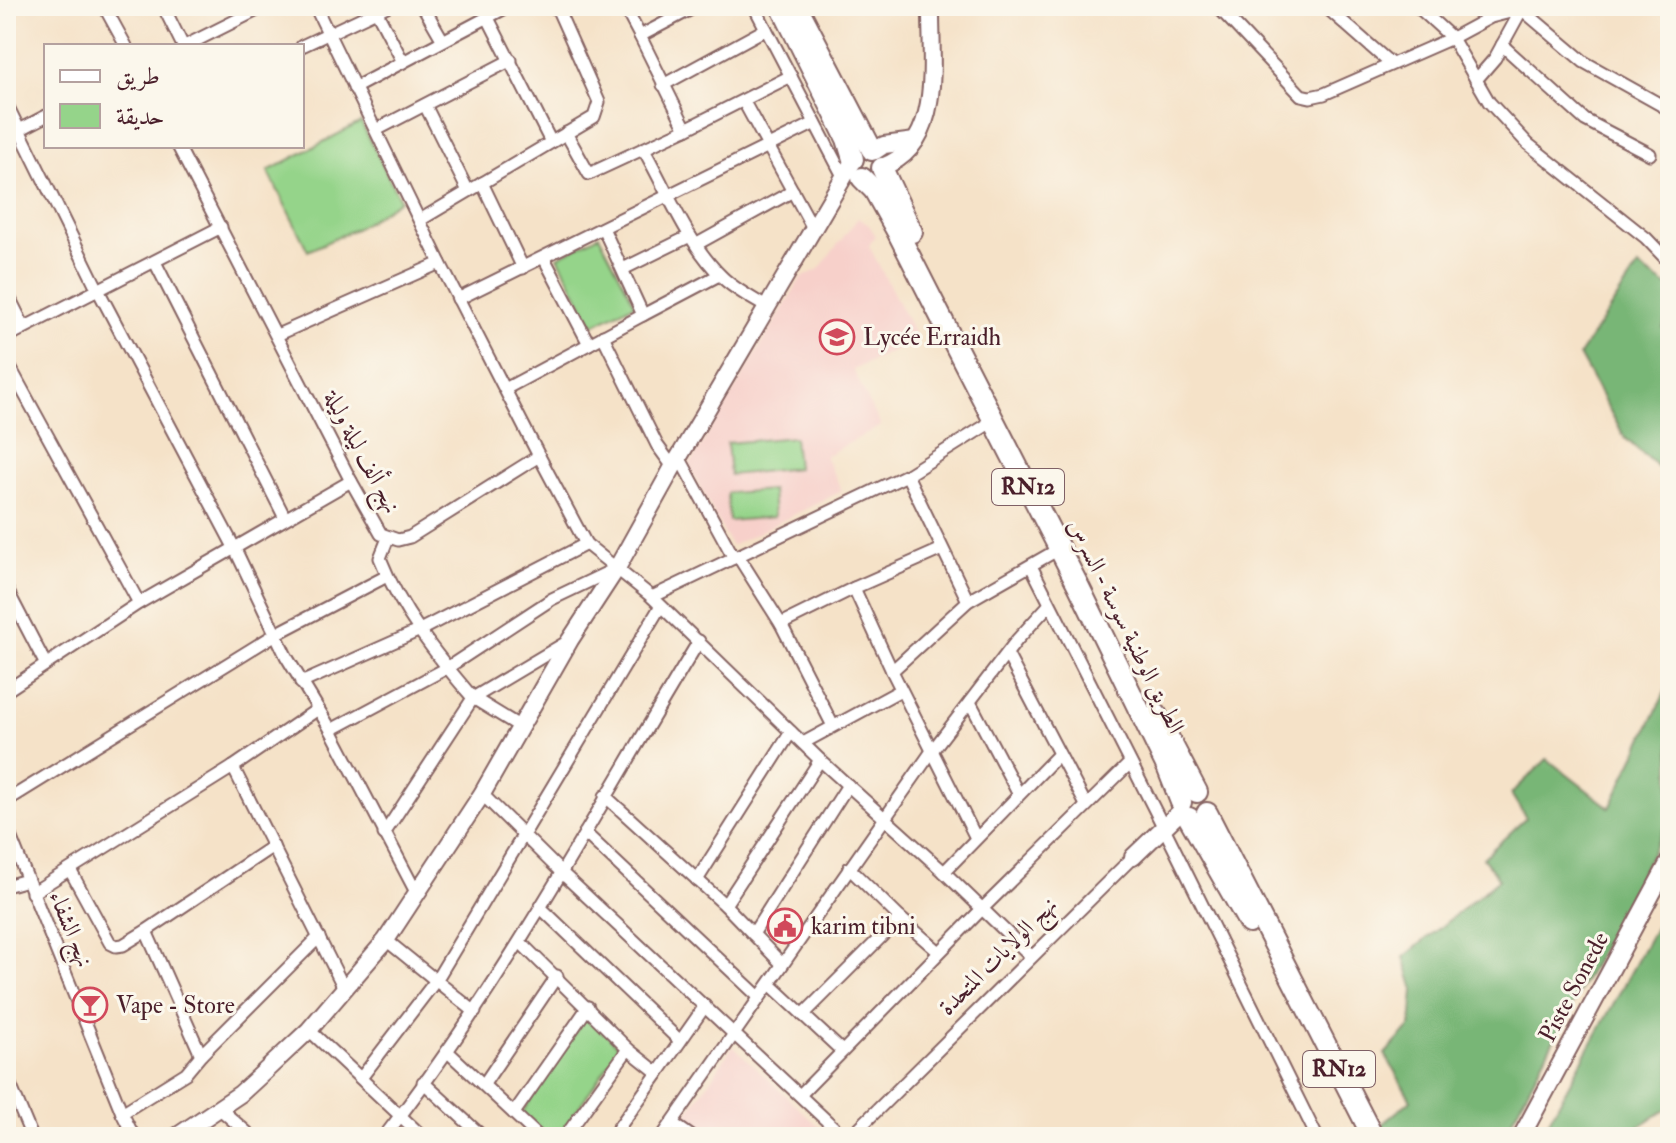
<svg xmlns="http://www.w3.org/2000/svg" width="1676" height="1143" font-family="'IM FELL Double Pica',Amiri,serif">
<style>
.built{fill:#f7d0ca}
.green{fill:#95d48a;stroke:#707a5a;stroke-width:2}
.forest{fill:#78b676;stroke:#616a50;stroke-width:2}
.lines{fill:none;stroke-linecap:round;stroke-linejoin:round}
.street-casing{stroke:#866362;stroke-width:15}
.secondary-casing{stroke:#866362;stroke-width:20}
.highway-casing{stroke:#866362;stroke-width:24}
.street{stroke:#fff;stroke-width:11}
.secondary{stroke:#fff;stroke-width:16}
.highway{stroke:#fff;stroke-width:20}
.labels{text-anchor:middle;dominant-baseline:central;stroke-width:6;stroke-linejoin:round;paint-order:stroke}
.shield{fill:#fbf7ec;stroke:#7f6065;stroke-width:2}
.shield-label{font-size:22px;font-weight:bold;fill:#4a1f2b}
.poi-label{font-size:24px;fill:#4a1f2b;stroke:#fbf7ec;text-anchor:start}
.street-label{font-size:24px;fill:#4a1f2b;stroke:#fbf7ec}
</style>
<rect width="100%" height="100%" fill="#fbf7ec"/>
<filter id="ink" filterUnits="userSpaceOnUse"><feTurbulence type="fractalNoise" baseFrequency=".0125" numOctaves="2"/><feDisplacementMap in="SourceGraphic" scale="16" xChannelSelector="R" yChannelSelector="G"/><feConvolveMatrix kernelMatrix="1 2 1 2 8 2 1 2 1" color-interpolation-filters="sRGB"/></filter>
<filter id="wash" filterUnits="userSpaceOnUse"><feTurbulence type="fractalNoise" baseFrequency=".006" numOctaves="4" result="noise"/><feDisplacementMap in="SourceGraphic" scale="32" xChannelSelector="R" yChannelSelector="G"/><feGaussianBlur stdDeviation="1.8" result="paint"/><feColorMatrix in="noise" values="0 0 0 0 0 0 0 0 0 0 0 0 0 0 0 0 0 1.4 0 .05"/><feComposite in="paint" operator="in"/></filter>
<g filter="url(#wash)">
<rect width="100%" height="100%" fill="#f5e2c8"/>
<g class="built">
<path d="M858 218 869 225 875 235 869 246 917 339 853 370 881 426 825 456 842 491 731 546 689 466 801 278 819 269Z"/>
<path d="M733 1046 822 1130 823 1137H707L689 1124 686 1121 687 1114Z"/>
</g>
<g class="green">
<path d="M361 122 400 200 357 228 308 251 268 171Z"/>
<path d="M599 235 635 304 593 325 558 257Z"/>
<path d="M794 437 797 468 730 475 727 443Z"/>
<path d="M772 490 774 517 729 521 727 493Z"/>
<path d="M590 1017 620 1048 558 1137H546L521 1114 584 1019Z"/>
</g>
<g class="forest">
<path d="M1638 267 1670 288V311L1663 328 1670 332V478L1625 438 1579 355Z"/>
<path d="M1670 682V818L1503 1137H1387L1381 1125 1411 1100 1385 1054 1411 1026 1414 990 1404 957 1499 879 1483 858 1526 818 1511 794 1547 759 1610 808Z"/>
<path d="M1670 901V1107L1622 1137H1540Z"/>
</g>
</g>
<g filter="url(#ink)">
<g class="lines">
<g class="street-casing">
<g id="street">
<path d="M104 6 126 46"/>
<path d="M163 6 183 46"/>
<path d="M315 6 440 263 539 456"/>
<path d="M423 6 442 39"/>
<path d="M624 6 640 36"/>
<path d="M697 6 640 36 686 129 791 76"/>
<path d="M754 6 844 178"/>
<path d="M1325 6 1391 64"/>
<path d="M1417 6 1452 38 1489 102 1528 144 1646 238 1670 263"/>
<path d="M1518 6 1584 62 1670 110"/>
<path d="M1219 8 1301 95 1310 97 1324 94 1452 38 1491 17 1522 9"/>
<path d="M377 12 403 62 509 6"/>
<path d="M487 16 551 142"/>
<path d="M1502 45 1585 120 1650 154"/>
<path d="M185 46 265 6"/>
<path d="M302 46 387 6"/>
<path d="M1476 80 1495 58 1523 7"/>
<path d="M663 85 766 29"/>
<path d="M354 88 403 62"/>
<path d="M744 102 814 230"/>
<path d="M6 103 98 290 235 549 286 656 331 730 417 894"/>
<path d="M425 105 468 191"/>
<path d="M376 130 511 60"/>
<path d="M566 133 589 174 686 129"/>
<path d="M6 137 46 116"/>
<path d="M178 146 351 481 381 534 398 540 410 537 539 456 586 544 652 597 820 760 944 872 1031 956"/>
<path d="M644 150C668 192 687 243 722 277 735 290 752 298 768 308"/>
<path d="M482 183 523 268"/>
<path d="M420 220 594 117 599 102 558 10 552 6"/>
<path d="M697 244 793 191"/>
<path d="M544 258 589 344 643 315 603 228"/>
<path d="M155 262 285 518"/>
<path d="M623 269 690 236"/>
<path d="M6 291 24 327"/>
<path d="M458 299 815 123"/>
<path d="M643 315 719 275"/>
<path d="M277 335 440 263"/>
<path d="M603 336 657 445 673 467"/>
<path d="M6 337 221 227"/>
<path d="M6 360 139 603"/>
<path d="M505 389 589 344"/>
<path d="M679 457 734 558"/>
<path d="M907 475 968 601"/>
<path d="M388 538 380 558C401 611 436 655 473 698L567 642"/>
<path d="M738 556 781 624 854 588 892 671"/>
<path d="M1031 566 1169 838 1317 1137"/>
<path d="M6 588 45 663"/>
<path d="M854 588 942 549"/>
<path d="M652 597 907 475 993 421"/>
<path d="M781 624 833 726"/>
<path d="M1007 654 1086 805"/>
<path d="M301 683 418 631 586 544"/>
<path d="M6 691 139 603 351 481"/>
<path d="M970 702 1018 793"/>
<path d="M331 730 447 668 552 599 617 568"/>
<path d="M803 743 901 690"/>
<path d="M233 767 345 990"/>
<path d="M482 794 563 874 844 1137"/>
<path d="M605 796 725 905 782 964"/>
<path d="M6 801 276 634 387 576"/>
<path d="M6 826 122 1113 134 1137"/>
<path d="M585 833 759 997"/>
<path d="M384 834 473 698 519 726"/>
<path d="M976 838 892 671 968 601 1059 549"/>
<path d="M849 868 900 918 939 952"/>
<path d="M70 870 110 943 116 946 123 945 146 931 273 846"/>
<path d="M944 872 1059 754"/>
<path d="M697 880 791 732"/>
<path d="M6 886 27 880"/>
<path d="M32 893 233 767 318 709"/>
<path d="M725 905 820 760"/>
<path d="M541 908 680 1041"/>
<path d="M146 931 201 1055"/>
<path d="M753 934 848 785"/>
<path d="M386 940 475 1012"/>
<path d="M520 942 628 1049 658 1073 612 1137"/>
<path d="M770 984 842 1051"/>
<path d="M803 1015 900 918"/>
<path d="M309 1030 423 1137"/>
<path d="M447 1051 539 1137"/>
<path d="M658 1073 705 1006"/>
<path d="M6 1075 32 1137"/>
<path d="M361 1078 437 979 660 607"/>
<path d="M423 1082 483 1137"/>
<path d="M484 1084 557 976"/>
<path d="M800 1095 982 909 1130 763"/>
<path d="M219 1108 252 1137"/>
<path d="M122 1113 186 1073 201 1055 319 937"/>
<path d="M514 1113 588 1007"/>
<path d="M672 1123 692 1137"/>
<path d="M384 1137C505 982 597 809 699 641"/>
<path d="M565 1137 628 1049"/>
<path d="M662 1137 932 751 1017 640 1049 605"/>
<path d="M850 1137 1133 857"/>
</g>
</g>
<g class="secondary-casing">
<g id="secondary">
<path d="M875 151 884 145 915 141"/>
<path d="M882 167C945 145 930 58 931 6"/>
<path d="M1133 857 1182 810"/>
<path d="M176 1137 240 1094 264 1072 309 1030 386 940 482 794 570 640 617 568 673 467 852 163"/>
<path d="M1521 1137 1670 860"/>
</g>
</g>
<g class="highway-casing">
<g id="highway">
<path d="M781 6 847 139 853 159"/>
<path d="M797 6 872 150"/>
<path d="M882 168 912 232"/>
<path d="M862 178 874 190 898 233 951 337 1079 587 1168 769 1181 802"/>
<path d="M1156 714 1197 792"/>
<path d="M1207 813 1373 1137"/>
<path d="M1189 818 1249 923"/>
</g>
</g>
<use href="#street" class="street"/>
<use href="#secondary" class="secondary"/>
<use href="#highway" class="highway"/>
</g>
</g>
<defs>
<g id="school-ring" transform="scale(1.8)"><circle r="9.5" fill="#fbf7ec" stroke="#d1495b" stroke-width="1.5"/><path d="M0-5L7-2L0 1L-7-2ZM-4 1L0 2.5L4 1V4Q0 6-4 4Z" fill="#d1495b"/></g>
<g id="civic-ring" transform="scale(1.8)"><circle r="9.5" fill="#fbf7ec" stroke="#d1495b" stroke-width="1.5"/><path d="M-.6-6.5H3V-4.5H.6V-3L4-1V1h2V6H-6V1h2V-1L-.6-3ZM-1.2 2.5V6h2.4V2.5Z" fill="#d1495b"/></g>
<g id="bar-ring" transform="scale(1.8)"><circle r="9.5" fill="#fbf7ec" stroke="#d1495b" stroke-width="1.5"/><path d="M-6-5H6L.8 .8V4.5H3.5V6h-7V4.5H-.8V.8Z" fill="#d1495b"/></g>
</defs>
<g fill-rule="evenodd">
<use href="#school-ring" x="837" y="337"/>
<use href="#civic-ring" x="785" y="926"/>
<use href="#bar-ring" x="90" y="1005"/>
</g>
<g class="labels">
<g class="shield">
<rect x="992" y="469" width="72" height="36" rx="6"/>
<rect x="1303" y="1051" width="72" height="36" rx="6"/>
</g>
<g class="shield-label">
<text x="1028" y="487">RN12</text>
<text x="1339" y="1069">RN12</text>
</g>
<g class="poi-label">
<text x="863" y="337">Lycée Erraidh</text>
<text x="811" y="926">karim tibni</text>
<text x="116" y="1005">Vape - Store</text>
</g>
<g class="street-label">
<text transform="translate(362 452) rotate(62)">نهج ألف ليلة وليلة</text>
<text transform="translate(1126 626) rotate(64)">الطريق الوطنية سوسة - السرس</text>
<text transform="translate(71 929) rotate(68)">نهج الشفاء</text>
<text transform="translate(998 956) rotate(-45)">نهج الولايات المتحدة</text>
<text transform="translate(1574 987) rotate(-62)">Piste Sonede</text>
</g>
</g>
<rect width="1676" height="1143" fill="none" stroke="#fbf7ec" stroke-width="32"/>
<rect x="44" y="44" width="260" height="104" fill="#fbf7ec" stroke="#b4a19f" stroke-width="2"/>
<rect x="60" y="70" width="40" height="12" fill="#ffffff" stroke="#b4a19f" stroke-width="2"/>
<text x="116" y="84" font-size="24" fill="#4a1f2b">طريق</text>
<rect x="60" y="104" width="40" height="24" fill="#95d48a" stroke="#b4a19f" stroke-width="2"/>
<text x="116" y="124" font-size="24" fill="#4a1f2b">حديقة</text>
</svg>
